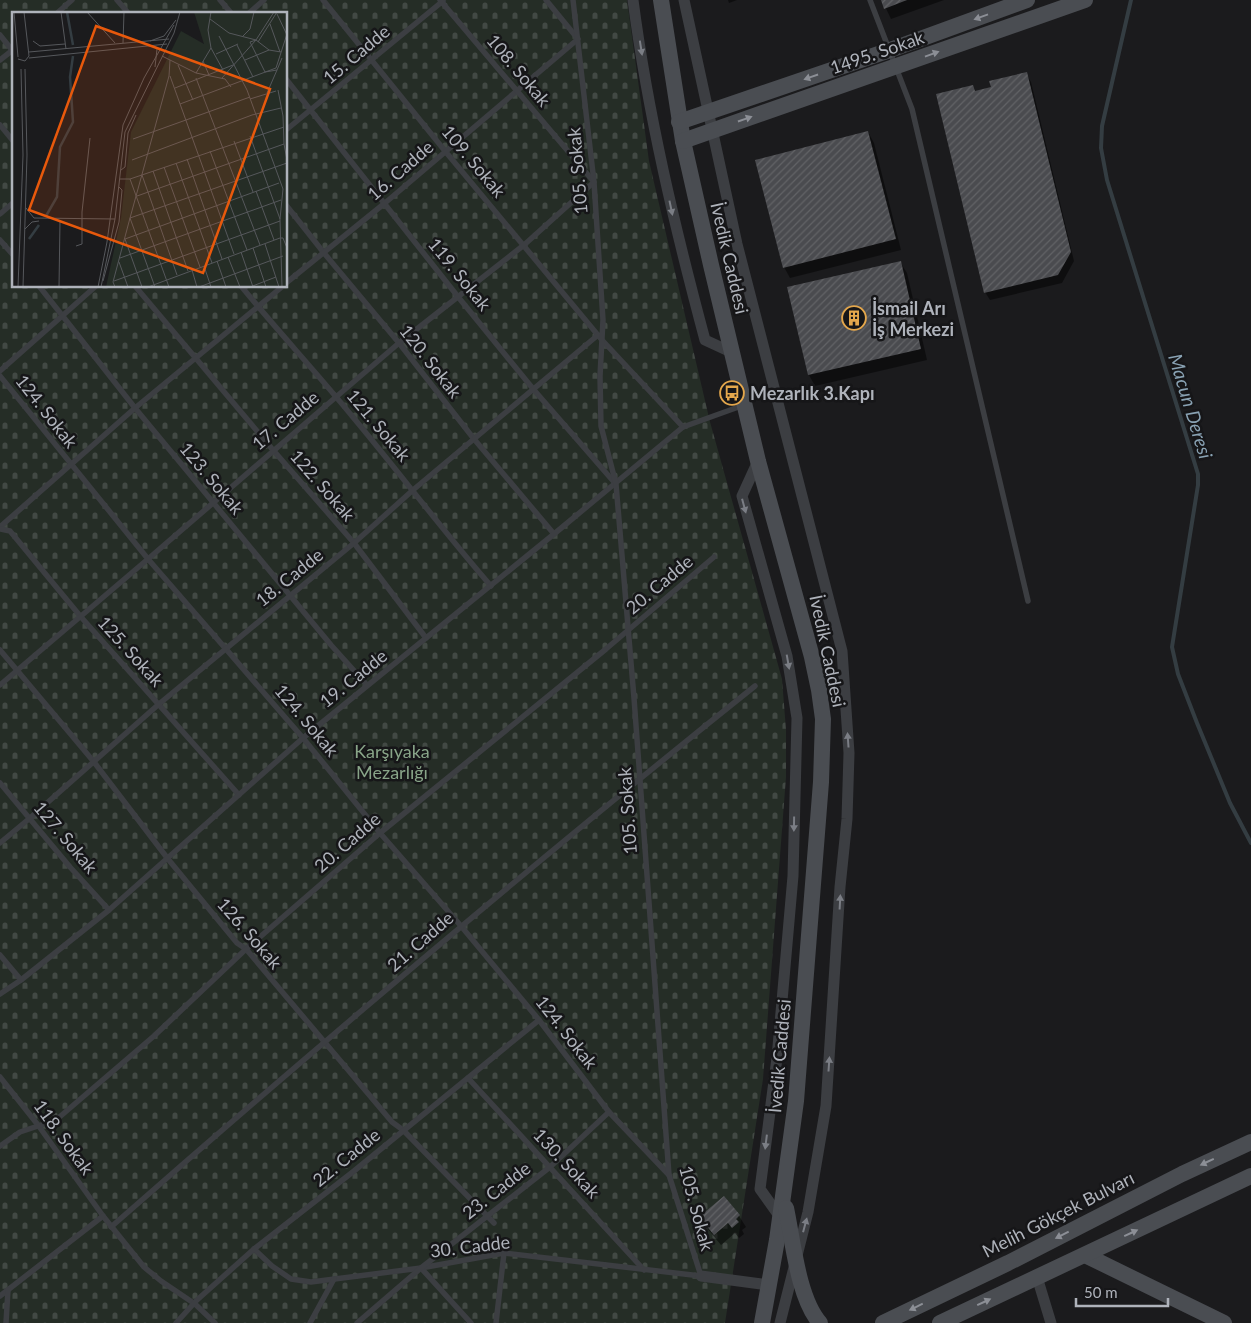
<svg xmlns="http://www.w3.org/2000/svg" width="1251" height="1323" font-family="Lato,sans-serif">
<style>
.cemetery{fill:url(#cemetery-stones);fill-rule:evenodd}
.shadow{fill:#0007}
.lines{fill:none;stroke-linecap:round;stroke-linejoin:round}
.stream{stroke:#343d42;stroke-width:4}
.building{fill:url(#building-hatch)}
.lane{stroke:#3c3e42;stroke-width:5.5}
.street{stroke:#3c3e42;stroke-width:11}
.secondary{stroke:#4a4d52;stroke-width:16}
.oneway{fill:#8c8f96}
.oneway2{fill:#7b7e85}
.labels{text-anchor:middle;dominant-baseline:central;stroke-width:5;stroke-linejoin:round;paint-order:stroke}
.street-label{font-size:18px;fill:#afb3bb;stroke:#161618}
.poi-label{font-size:18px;font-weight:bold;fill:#afb3bb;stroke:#161618;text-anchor:start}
.park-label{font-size:18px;fill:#88a488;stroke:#161618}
.water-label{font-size:19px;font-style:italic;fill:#89a2b3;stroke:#161618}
.inset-river{fill:none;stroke:#343d42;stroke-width:2.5}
.inset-road{fill:none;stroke:#56585c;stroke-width:1}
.view{fill:#e8590c;fill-opacity:0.15;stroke:#e8590c;stroke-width:2.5}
.inset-edge{fill:none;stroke:#afb3bb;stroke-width:2.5}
</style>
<defs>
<pattern id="cemetery-stones" width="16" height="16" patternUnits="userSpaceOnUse" patternTransform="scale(1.25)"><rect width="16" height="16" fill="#252d26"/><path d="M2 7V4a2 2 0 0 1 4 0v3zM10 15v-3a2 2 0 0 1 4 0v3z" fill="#424944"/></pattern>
<pattern id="building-hatch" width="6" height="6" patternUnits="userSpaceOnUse" patternTransform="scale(1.25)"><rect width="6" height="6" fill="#4a4b4f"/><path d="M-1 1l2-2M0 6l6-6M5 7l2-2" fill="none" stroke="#626366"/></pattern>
</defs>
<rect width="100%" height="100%" fill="#1b1b1d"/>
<path class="cemetery" d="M0 0H627L649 161 710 422 782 679 786 730V777L763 1079 725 1323H0ZM14 14H286V286H14Z"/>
<g class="shadow">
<path d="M728 0H737L729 3Z"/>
<path d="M882 0H944L891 19Z"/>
<path d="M1026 74 1031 82 1074 261 1062 283 990 300 985 292 973 87 976 92 992 88Z"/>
<path d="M868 132 874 143 901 250 790 278 784 267Z"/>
<path d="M900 262 907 273 927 360 815 386 809 375Z"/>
<path d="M724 1198 739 1216 746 1227 742 1230 744 1234 739 1238 735 1233 721 1245 707 1228 701 1217Z"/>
</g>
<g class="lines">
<path class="stream" d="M1131 0 1102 126 1101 148 1107 180 1198 474V485L1172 647 1178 674 1197 723 1230 803 1251 843"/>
</g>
<g class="building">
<path d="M881 0H907L884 9Z"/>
<path d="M1027 72 1071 252 1058 275 984 293 936 94 973 85 975 91 991 87 989 81Z"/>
<path d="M868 131 896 239 783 268 755 160Z"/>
<path d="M901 261 921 349 808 375 787 287Z"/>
<path d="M724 1196 740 1215 736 1219 739 1222 732 1228 728 1223 714 1235 699 1217Z"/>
</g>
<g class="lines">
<g class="lane">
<path d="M117 0 129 14"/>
<path d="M220 0 232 14"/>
<path d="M323 0 445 151 602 340 683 427"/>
<path d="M870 0 912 109 1028 601"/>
<path d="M56 14 72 0"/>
<path d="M248 14 264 0"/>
<path d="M0 35 12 50"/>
<path d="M0 60 14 49"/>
<path d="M286 79 459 298 534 390 614 482"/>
<path d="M0 125 14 142"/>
<path d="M286 130 443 1"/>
<path d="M286 205 324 253 399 343 474 439 554 534"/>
<path d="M0 214 14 202"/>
<path d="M0 240 14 256"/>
<path d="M286 283 385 203 578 39 546 0"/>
<path d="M39 286 135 408 331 645 367 685"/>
<path d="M135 286 273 450 354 543 426 638"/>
<path d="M241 286C277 330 316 372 352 416 399 472 443 531 491 586"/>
<path d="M0 371 96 286"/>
<path d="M0 376 148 559 303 738 380 833 461 926 539 1020 609 1112 669 1175"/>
<path d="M0 527 135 408 283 286"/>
<path d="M0 529 10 531 81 617 239 795"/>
<path d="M0 650 94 762 168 859 237 943 246 949 392 1122 403 1130 494 1223"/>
<path d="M0 685 148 559 336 397 399 343 524 245 594 182 440 0"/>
<path d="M0 783 70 867 109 910"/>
<path d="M0 843 30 818 159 704 354 543 413 490 598 335"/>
<path d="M0 955 21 980"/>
<path d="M0 994 21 980 109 910 303 738 554 534 683 427 744 405"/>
<path d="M0 1077 38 1125 103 1216 144 1267 161 1281 195 1304 215 1323"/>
<path d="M468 1078 644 1270"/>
<path d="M0 1146 20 1132 56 1120 154 1036 246 949 380 833 606 649 714 557"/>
<path d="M111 1227C322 1042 536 861 755 686"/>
<path d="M254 1249 272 1266 291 1279 311 1282 421 1268 504 1253 701 1276 669 1175 634 698 616 484 601 426 600 376 603 320 594 182 573 0"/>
<path d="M421 1268 471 1323"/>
<path d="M0 1296 103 1216"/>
<path d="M6 1323 8 1290"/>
<path d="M176 1323 197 1300 254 1249 354 1171 539 1020"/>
<path d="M310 1323 334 1279"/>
<path d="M357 1323 421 1268 550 1167 609 1112"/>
<path d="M496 1323 504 1253"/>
</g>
<g class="street">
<path d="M633 0C648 115 675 228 705 340L731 352"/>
<path d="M684 0 737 244 842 651 849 753 847 819 840 887 826 1106 808 1212 780 1323"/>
<path d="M758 461 742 496 787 656 797 718 793 876 777 1058 760 1189 780 1217"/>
<path d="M701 1276 769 1285"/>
<path d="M1037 1277 1051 1323"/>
</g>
<g class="secondary">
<path d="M661 0 683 141 711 265 758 461 812 657 819 690 823 719 821 782 796 1101 777 1240 762 1323"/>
<path d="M679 122 890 50 1027 0"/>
<path d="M683 141 1085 0"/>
<path d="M786 1208C793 1241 798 1298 820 1323"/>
<path d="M1085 1255 1224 1323"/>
<path d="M883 1323 1008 1263 1182 1174 1251 1142"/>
<path d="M940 1323 1251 1176"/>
</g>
</g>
<defs><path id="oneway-solid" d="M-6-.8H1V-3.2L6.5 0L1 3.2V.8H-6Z" transform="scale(1.25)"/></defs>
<g class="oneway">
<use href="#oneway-solid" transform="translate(981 17) rotate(160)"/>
<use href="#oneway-solid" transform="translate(932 54) rotate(-20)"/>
<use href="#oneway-solid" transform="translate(811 77) rotate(161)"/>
<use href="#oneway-solid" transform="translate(745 119) rotate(-19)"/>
<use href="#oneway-solid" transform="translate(1207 1162) rotate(155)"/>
<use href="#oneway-solid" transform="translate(1131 1233) rotate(-25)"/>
<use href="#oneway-solid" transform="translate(1062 1235) rotate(153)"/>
<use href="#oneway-solid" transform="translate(984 1302) rotate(-25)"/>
<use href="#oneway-solid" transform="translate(916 1307) rotate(154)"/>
</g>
<g class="oneway2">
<use href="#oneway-solid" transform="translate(641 48) rotate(81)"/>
<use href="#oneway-solid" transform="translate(671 208) rotate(78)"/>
<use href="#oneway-solid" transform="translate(744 506) rotate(75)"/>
<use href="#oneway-solid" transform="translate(788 662) rotate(80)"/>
<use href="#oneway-solid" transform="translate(848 740) rotate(-94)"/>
<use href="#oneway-solid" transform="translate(794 824) rotate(91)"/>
<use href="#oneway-solid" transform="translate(840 902) rotate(-87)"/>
<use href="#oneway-solid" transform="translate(829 1064) rotate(-86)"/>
<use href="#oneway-solid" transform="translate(766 1142) rotate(97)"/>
<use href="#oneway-solid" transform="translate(805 1225) rotate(-75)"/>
</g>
<defs>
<g id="building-ring" transform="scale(1.25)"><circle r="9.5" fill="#161618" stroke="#e4a74c" stroke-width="1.5"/><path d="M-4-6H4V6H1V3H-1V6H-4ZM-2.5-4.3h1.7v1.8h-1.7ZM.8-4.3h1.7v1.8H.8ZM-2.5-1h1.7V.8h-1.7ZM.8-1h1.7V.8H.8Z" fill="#e4a74c"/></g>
<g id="bus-ring" transform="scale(1.25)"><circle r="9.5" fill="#161618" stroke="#e4a74c" stroke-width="1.5"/><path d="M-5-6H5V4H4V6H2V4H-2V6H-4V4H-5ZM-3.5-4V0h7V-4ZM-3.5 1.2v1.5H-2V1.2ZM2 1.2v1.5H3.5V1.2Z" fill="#e4a74c"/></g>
</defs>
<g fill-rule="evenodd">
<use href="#building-ring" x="854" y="318"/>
<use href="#bus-ring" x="732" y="393"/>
</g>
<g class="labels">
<g class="street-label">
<text transform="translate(877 52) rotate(-19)">1495. Sokak</text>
<text transform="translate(356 54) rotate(-40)">15. Cadde</text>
<text transform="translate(519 70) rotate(50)">108. Sokak</text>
<text transform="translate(474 161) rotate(50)">109. Sokak</text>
<text transform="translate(400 170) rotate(-41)">16. Cadde</text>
<text transform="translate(577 171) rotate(-95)">105. Sokak</text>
<text transform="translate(730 258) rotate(77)">İvedik Caddesi</text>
<text transform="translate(460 274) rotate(51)">119. Sokak</text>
<text transform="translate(431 361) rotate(52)">120. Sokak</text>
<text transform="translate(47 411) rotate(52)">124. Sokak</text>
<text transform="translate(285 420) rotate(-40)">17. Cadde</text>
<text transform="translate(379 425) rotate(50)">121. Sokak</text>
<text transform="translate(212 478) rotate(50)">123. Sokak</text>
<text transform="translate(323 485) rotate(49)">122. Sokak</text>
<text transform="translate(289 577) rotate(-39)">18. Cadde</text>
<text transform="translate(659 584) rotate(-40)">20. Cadde</text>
<text transform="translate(131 651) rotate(48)">125. Sokak</text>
<text transform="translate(828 651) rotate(78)">İvedik Caddesi</text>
<text transform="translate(353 678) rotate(-39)">19. Cadde</text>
<text transform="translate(307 720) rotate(50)">124. Sokak</text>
<text transform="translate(627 811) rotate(-94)">105. Sokak</text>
<text transform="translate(66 837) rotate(50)">127. Sokak</text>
<text transform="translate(347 842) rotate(-41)">20. Cadde</text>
<text transform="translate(250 933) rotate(49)">126. Sokak</text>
<text transform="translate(420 941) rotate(-41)">21. Cadde</text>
<text transform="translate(567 1032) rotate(52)">124. Sokak</text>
<text transform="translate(779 1056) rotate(-85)">İvedik Caddesi</text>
<text transform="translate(64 1137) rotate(54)">118. Sokak</text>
<text transform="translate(346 1157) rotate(-39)">22. Cadde</text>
<text transform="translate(567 1163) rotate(47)">130. Sokak</text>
<text transform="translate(496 1190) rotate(-38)">23. Cadde</text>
<text transform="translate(697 1208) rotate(75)">105. Sokak</text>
<text transform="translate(1058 1214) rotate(-27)">Melih Gökçek Bulvarı</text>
<text transform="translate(470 1246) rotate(-7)">30. Cadde</text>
</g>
<g class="poi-label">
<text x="872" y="308">İsmail Arı<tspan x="872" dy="21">İş Merkezi</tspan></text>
<text x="750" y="393">Mezarlık 3.Kapı</text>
</g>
<g class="park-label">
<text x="392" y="751">Karşıyaka<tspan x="392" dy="21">Mezarlığı</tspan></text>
</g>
<g class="water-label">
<text transform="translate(1191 406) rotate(73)">Macun Deresi</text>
</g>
</g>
<g transform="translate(12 12)">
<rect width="275" height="275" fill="#1b1b1d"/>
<path d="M182 0H275V275H94L109 206 119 120 169 19 192 32Z" fill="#252d26"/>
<path class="inset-river" d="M55 0 61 33M34 204 45 185 48 135 61 110 58 65 61 44M17 227 27 213"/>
<path class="inset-road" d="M2 0 6 45M49 0 54 37M75 0 103 31M262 0 244 28 238 30 253 60 265 58 270 46M265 2 275 23M198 7 217 21 244 28 257 38M258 12 268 40M207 24 235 78 271 177 268 207M230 25 238 17 242 0M21 29 28 34 53 32M138 29 152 24 164 8M246 30 265 0M111 31 112 0M140 33 145 37 143 55M225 33 241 65M199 36 211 58M17 40 157 27M204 42 226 32M150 44 184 61 213 67 219 75M17 46 155 32M6 47 13 49 17 44 12 0M233 48 257 38 269 40M191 49 197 63M166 53 181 88M184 61 199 36 196 18 199 0M158 64 222 242M184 66 248 233M210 66 244 28M163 76 221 53M255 81 265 58M238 87 264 79M168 92 264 56 275 22M238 124 268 207 270 275M121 127 238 85M222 129 241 180M272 132 275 148M198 139 235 238M175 147 210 247M120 148 240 103 269 96M164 151 200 251M152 155 188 255M109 158 113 155 116 121 124 103M141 159 176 259M130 163 165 263M108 167H118L272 115M118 167 157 275M244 179 262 228M125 184 272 132 271 104 266 78M14 196 22 206 103 207M13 217 20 210 27 209M253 232 267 275M64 234 70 232V200L78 126M241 236 254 275M229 240 241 275M216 245 228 275M108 246 269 188M205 249 214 275M107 250 116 275M192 254 199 275M180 258 185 275M91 269 107 210 110 178 107 175M102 269 268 209M6 275 11 143 9 57M11 275 15 143 13 57M47 275 48 209M86 275 95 230 111 113 132 66 162 13M89 275 103 207 113 120 162 21 168 0M103 275 101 270 118 206 157 64 158 48M130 275 113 227 267 171M136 275 268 226H271L275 236M143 275 118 206 275 151M187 275 271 244M238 275 264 265"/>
<path class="view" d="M84 14 258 77 191 261 17 198Z"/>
<rect width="275" height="275" class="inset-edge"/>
</g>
<path d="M1076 1298v8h92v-8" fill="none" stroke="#afb3bb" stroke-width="2.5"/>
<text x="1084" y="1298" font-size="15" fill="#afb3bb" stroke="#161618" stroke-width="4" paint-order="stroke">50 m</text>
</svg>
